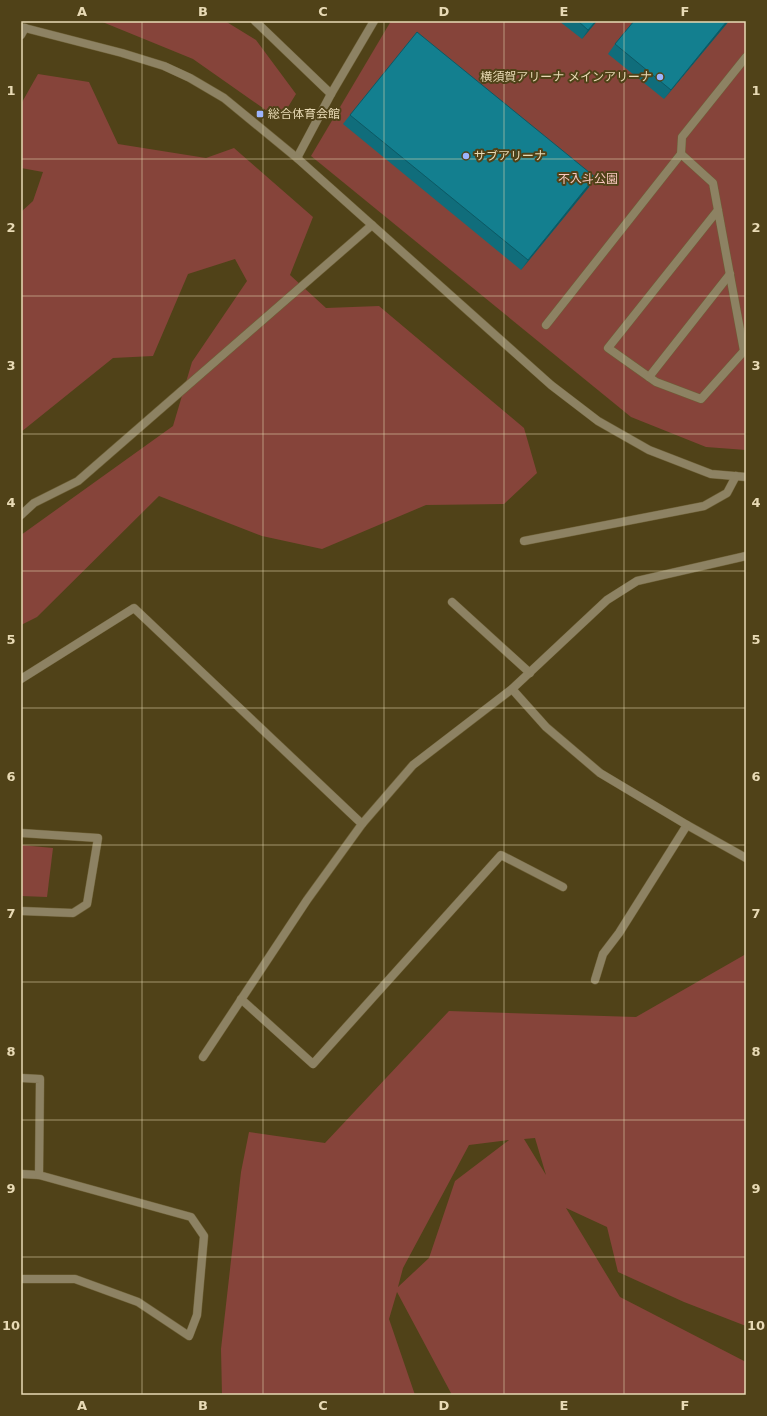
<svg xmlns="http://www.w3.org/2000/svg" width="767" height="1416" font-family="'DejaVu Sans','Noto Sans JP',sans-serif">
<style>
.green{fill:#86443a;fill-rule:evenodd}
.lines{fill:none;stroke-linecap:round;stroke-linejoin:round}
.service-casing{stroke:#6e6037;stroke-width:9}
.minor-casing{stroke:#6e6037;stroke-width:9}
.tertiary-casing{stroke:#6e6037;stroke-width:9}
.service{stroke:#8d8263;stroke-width:8}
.minor{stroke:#8d8263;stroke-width:8}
.tertiary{stroke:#8d8263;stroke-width:8}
.wall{fill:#106d7b}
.shaded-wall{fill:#0d5964}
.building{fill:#137f8f;stroke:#0d5964}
.grid{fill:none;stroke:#e8dab5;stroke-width:1;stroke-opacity:0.55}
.poi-dot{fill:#9db4fd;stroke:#504218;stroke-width:1.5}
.labels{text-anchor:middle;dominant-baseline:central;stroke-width:4;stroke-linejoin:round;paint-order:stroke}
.poi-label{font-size:12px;fill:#e8dab5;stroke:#504218;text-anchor:start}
.park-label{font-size:12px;fill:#f9c8bf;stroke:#504218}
.neatline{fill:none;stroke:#e8dab5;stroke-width:1.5}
.grid-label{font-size:13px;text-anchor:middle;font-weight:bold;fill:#e8dab5}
</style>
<rect width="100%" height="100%" fill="#504218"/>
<g class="green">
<path d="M100 21H225L256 40 296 94 280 120 193 59Z"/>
<path d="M391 21H746V450L706 447 631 417 311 156Z"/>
<path d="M38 74 89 82 118 144 206 158 234 148 313 217 290 275 326 308 379 306 524 428 537 473 504 504 426 505 322 549 262 536 159 496 37 617 21 625V535L173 426 192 362 247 281 235 259 188 274 153 356 113 358 21 432V212L33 201 43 172 21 168V104Z"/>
<path d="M21 845 53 848 47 897 21 896Z"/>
<path d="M746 954V1326L684 1302 618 1272 607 1227 566 1208 620 1297 746 1362V1395H452L397 1292 389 1319 415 1395H222L221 1349 241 1172 249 1132 325 1143 449 1011 636 1017ZM535 1138 546 1175 524 1139ZM509 1140 455 1181 429 1258 398 1287 403 1268 469 1145Z"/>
</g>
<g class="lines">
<g class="service-casing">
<g id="service">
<path d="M681 154 713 183 744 351 701 399 656 382 608 348 718 210"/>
<path d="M546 325 681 154 682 137 746 57"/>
<path d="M649 377 730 274"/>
<path d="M524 541 704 506 727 493 736 476"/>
<path d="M452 602 530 673"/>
<path d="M21 679 134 608 362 824"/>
<path d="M595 980 603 954 619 933 687 825 746 858"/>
<path d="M241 999 313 1064 501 855 563 887"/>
<path d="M21 1174 39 1175"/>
</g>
</g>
<g class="minor-casing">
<g id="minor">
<path d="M255 21 331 94"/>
<path d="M297 158 331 94 374 21"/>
<path d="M21 515 34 503 78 481 372 225"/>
<path d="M512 689 546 727 600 773 687 825"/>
<path d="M21 833 98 838 87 904 73 913 21 911"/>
<path d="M203 1057 307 900 362 824 413 765 512 689 607 600 637 581 746 556"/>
<path d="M21 1078 40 1079 39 1175 191 1217 204 1236 197 1315 189 1336 138 1302 75 1279H21"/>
</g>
</g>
<g class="tertiary-casing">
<g id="tertiary">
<path d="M21 27 122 53 164 66 190 78 224 98 297 158 551 385 598 421 649 450 711 474 746 477"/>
<path d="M21 35 25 28"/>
</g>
</g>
<use href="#service" class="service"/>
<use href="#minor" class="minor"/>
<use href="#tertiary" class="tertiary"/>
</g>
<g class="wall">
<path d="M559 21H597L582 39Z"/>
<path d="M634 21H729L664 99 608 54 615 44Z"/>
<path d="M350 115 589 187 521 270 343 124Z"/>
</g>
<g class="shaded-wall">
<path d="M596 21H597L582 39 588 30Z"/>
<path d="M727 21H729L664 99 671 90Z"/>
<path d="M595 177 589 187 521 270 528 260Z"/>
</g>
<g class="building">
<path d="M578 21H596L588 30Z"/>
<path d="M634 21H727L671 90 615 44Z"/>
<path d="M417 32 595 177 528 260 350 115Z"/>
</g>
<path class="grid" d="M142 21V1395M263 21V1395M384 21V1395M504 21V1395M624 21V1395M21 159H746M21 296H746M21 434H746M21 571H746M21 708H746M21 845H746M21 982H746M21 1120H746M21 1257H746"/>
<g class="poi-dot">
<circle cx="660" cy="77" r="4"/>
<rect x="256" y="110" width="8" height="8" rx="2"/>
<circle cx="466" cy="156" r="4"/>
</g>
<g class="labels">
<g class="poi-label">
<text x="652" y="77" text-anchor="end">横須賀アリーナ メインアリーナ</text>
<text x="268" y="114">総合体育会館</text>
<text x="474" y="156">サブアリーナ</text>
</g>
<g class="park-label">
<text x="588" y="179">不入斗公園</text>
</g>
</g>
<rect width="767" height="1416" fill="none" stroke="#504218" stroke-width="44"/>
<rect x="22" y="22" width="723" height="1372" class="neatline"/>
<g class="grid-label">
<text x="82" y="16">A</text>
<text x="203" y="16">B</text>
<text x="323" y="16">C</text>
<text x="444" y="16">D</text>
<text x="564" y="16">E</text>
<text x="685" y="16">F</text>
<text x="11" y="95">1</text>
<text x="756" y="95">1</text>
<text x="11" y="232">2</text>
<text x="756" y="232">2</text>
<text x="11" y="370">3</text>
<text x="756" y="370">3</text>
<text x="11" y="507">4</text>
<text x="756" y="507">4</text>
<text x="11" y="644">5</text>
<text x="756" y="644">5</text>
<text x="11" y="781">6</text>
<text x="756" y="781">6</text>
<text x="11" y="918">7</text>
<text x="756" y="918">7</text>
<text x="11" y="1056">8</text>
<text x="756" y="1056">8</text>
<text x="11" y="1193">9</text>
<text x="756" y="1193">9</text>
<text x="11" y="1330">10</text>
<text x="756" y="1330">10</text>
<text x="82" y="1410">A</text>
<text x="203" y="1410">B</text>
<text x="323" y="1410">C</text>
<text x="444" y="1410">D</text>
<text x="564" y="1410">E</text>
<text x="685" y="1410">F</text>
</g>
</svg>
